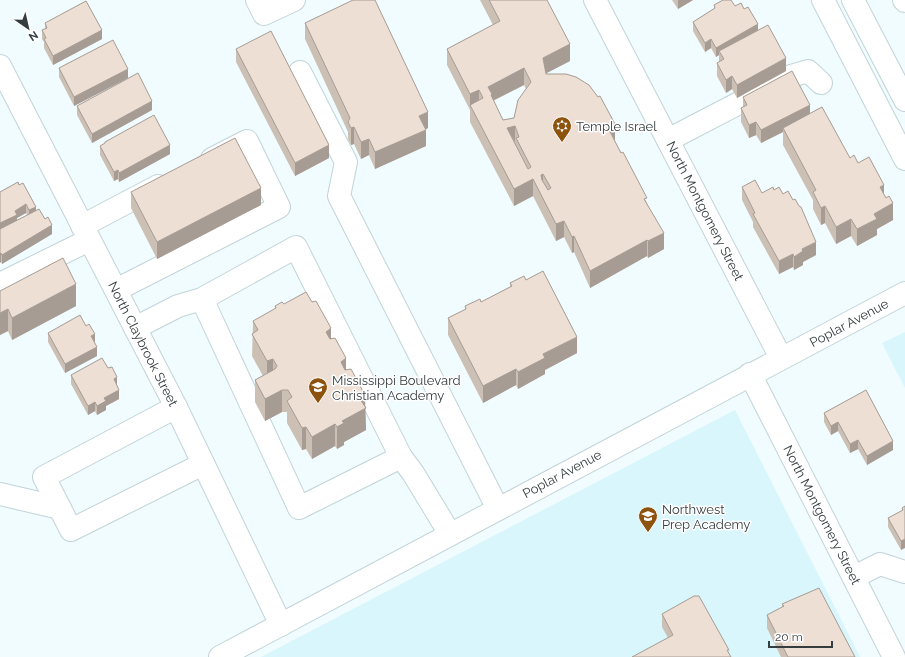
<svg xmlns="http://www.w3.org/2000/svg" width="905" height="657" font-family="Raleway,sans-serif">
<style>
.built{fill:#d8f6fc}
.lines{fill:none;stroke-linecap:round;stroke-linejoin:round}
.minor-casing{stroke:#c1d4d8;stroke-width:24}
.major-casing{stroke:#c1d4d8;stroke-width:24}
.minor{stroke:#fff;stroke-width:22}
.major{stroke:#fff;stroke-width:22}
.wall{fill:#ccc0b5;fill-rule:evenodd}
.shaded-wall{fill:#a69c94}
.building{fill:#eddfd3;stroke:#a69c94;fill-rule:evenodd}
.labels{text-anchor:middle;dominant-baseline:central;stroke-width:3;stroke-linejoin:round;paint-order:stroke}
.poi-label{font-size:13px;fill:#353d3f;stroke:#fff;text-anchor:start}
.street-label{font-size:13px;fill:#353d3f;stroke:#fff}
</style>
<rect width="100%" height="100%" fill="#f0fcff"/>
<g class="built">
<path d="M905 332V388L882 343Z"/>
<path d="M735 410 860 657H261Z"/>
</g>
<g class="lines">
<g class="minor-casing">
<g id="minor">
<path d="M257 0 264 14 294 0"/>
<path d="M595 0 781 358"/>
<path d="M823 0 905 159"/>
<path d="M853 0 905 100"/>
<path d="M904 0 905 1"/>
<path d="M0 66 176 407 281 625"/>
<path d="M300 72 346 162 339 196 498 509"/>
<path d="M668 140 791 76 808 71 821 83"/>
<path d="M82 226 158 186"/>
<path d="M0 284 89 240"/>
<path d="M116 290 279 207 247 141 212 159"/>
<path d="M135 328 178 306 202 299 296 247 401 457 299 508 202 299"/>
<path d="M750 374 894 657"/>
<path d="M176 407 44 477 71 530 203 464"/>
<path d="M401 457 413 473 450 534"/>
<path d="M0 494 60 508"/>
<path d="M854 577 880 564 905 572"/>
</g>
</g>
<g class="major-casing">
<path id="major" d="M220 657 905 293"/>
</g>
<use href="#minor" class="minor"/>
<use href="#major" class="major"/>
</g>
<g class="wall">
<path d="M480 0H547L570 61 546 73V74L615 141 647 203 664 249 648 258 647 256 590 288 574 252 572 253 564 237 556 241 533 196 514 206 470 122V110L447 65V49L493 25ZM524 85 526 89 514 118 503 120 493 101Z"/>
<path d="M672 0H693L678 9Z"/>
<path d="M714 5 735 6 744 9 786 71 737 98 732 89 726 93 717 76V63L719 62V55L716 57 711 48 705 52 693 31V22L714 10Z"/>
<path d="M45 23 102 39 53 65 44 48V42L42 39V30L45 29Z"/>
<path d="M305 23 428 128 425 129 426 146 375 169 369 155 361 159 354 144 351 145 348 139V132L305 39Z"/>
<path d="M236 49 329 158 295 176 236 62Z"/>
<path d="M59 68 128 78 74 106 59 77Z"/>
<path d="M743 97 810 114 850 158 858 163 884 194 893 220 877 229V235L857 246 851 236 836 244 825 223 821 225 813 209V200L783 145V132L761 143 756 135 749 138 741 122V108L743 107Z"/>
<path d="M77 106 152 110 92 143 77 115Z"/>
<path d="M105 142 170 154 119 182 118 179 114 181 100 155V146L105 144Z"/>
<path d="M18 182 36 210 52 234 2 264 1 262 0 192ZM26 213 27 215 17 220V218Z"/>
<path d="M742 187 762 193 816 255 803 262V265L794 270 793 267 779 274 753 227V222L742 200Z"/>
<path d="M131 192 261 205 157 259 131 208Z"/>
<path d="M526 280 577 353 545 370V374L518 389 516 385 483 403 448 335V318L465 310V306L481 302 510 287V283Z"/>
<path d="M0 291 76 306 12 340 8 331 0 335Z"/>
<path d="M284 304 331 339 365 407 366 430 344 442V445L337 449 335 446 312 459 306 449 302 450 287 423V412H282L265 421 255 402V380L263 376 252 356 253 321 275 309V306Z"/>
<path d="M48 333 95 343 97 356 65 373 48 342Z"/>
<path d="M71 375 117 386 119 399 106 406V410L97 415 95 411 88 415 71 384Z"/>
<path d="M824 413 893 450 867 465 858 449 850 453 838 431 831 435 824 422Z"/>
<path d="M905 506 901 550 888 527V518L902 511V508Z"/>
<path d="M782 604 855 657H781L767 628V615L782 607Z"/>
<path d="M662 614 729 653 668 638 662 627Z"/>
</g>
<g class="shaded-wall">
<path d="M678 0H693L678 9Z"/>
<path d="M758 24V33L719 51V55L716 57V48Z"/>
<path d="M102 30V39L53 65V56Z"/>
<path d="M711 39V48L705 52V43Z"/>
<path d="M570 44V61L543 75V58Z"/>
<path d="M786 58V71L737 98V85Z"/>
<path d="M524 68V85L492 101 488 87Z"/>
<path d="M128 69V78L74 106V97Z"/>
<path d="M732 76V89L726 93V80Z"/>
<path d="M479 90V106H470V94Z"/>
<path d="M152 101V110L92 143V134Z"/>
<path d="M810 105V118L783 128V132L761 143V130Z"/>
<path d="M428 112V128L419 133V116Z"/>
<path d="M756 122V135L749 138V125Z"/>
<path d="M615 124V141L608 128Z"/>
<path d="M515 126V142L507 128Z"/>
<path d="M354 127V144L351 145V128Z"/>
<path d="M426 130V146L375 169V152Z"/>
<path d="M369 139V155L361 159V142Z"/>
<path d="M170 145V154L119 182V173Z"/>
<path d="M329 145V158L295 176V163Z"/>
<path d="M118 170V179L114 181V172Z"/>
<path d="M543 174V191L541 175Z"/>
<path d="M533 179V196L514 206V189Z"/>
<path d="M884 185V202L880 187Z"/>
<path d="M261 188V205L157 259V242Z"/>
<path d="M893 203V220L877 229V235L857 246V229L874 214Z"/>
<path d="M26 204V213L17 218V224L0 232V223L15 211Z"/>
<path d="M825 206V223L821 225V208Z"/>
<path d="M36 207V216L29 219V210Z"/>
<path d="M851 219V236L836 244V227Z"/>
<path d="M564 221V237L556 241V224Z"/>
<path d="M52 225V234L2 264V255Z"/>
<path d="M664 233V249L648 258V241Z"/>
<path d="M574 236V252L572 253V237Z"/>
<path d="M647 240V256L590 288V271Z"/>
<path d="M816 242V255L803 262V265L794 270V257L802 249Z"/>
<path d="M1 253V262L0 263V254Z"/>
<path d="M793 254V267L779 274V261Z"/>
<path d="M76 284V306L12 340V318Z"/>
<path d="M8 309V331L0 335V313Z"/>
<path d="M331 328V350L326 332Z"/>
<path d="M95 334V343L91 336Z"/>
<path d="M577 337V353L545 370V374L518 389V372L543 354Z"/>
<path d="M97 347V356L65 373V364Z"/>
<path d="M346 358V380L341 362Z"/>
<path d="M273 359V381L267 383V361Z"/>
<path d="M516 369V385L483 403V386Z"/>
<path d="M117 377V386L114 379Z"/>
<path d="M119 390V399L106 406V410L97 415V406L104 398Z"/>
<path d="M282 390V412L265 421V399Z"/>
<path d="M365 395 366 430 344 442V445L337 449V427L360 399Z"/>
<path d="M95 402V411L88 415V406Z"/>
<path d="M838 422V431L831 435V426Z"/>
<path d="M335 424V446L312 459V437Z"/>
<path d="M306 427V449L302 450V428Z"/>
<path d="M858 440V449L850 453V444Z"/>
<path d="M893 441V450L867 465V456Z"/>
<path d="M905 539V548L901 550V541Z"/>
</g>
<g class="building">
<path d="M353 0H375L428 112 419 116 426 130 375 152 369 139 361 142 354 127 351 128 348 122 350 118 305 23Z"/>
<path d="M489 0H547L570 44 543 58 546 74H566L576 77 589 85 598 97 600 96 615 124 608 128 621 153 623 152 647 198 644 199 664 233 648 241 647 240 590 271 574 236 572 237 564 221 556 224 533 179 514 189 470 105 483 98 479 90 470 94 447 49 500 21ZM524 68 531 82 518 100 514 118 503 120 491 95 492 94 488 87ZM515 126 519 137 516 138 531 167 528 169 507 128ZM543 174 551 188 548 190 542 180 541 175Z"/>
<path d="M723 0H731L735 6 741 3 744 9 748 7 758 24 716 48 711 39 705 43 693 22 715 8 714 5Z"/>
<path d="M86 1 102 30 53 56 44 39 46 38 42 30 47 28 45 23Z"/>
<path d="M768 25 786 58 737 85 732 76 726 80 717 63 724 59 719 51Z"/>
<path d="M271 31 329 145 295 163 236 49Z"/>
<path d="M113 40 128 69 74 97 59 68Z"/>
<path d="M792 71 810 105 761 130 756 122 749 125 741 108 747 105 743 97Z"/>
<path d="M138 73 152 101 92 134 77 106Z"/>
<path d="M822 107 850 158 854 155 858 163 869 157 884 185 880 187 886 198 889 196 893 203 874 214 877 219 857 229 851 219 836 227 825 206 821 208 813 192 816 190 783 128Z"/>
<path d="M154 115 170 145 119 173 118 170 114 172 100 146 105 143V142Z"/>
<path d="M235 138 261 188 157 242 131 192Z"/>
<path d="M755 180 762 193 773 187 774 190 779 187 783 194 788 191 793 200 795 199 799 206 801 207 816 242 802 249 803 251 794 257 793 254 779 261 753 214 755 213 742 187Z"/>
<path d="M18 182 19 185 23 183 36 207 29 210 26 204 15 211 17 215 0 223V192Z"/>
<path d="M39 209 45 219 48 217 52 225 2 255 1 253 0 254V229Z"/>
<path d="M63 258 76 284 12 318 8 309 0 313V291Z"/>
<path d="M543 271 577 337 543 354 545 358 518 372 516 369 483 386 448 318 466 309 465 306 480 299 481 302 512 286 510 283 524 276 526 280Z"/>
<path d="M306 292 312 302 316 301 331 328 326 332 330 339 335 338 346 358 341 362 345 370 351 369 365 395 360 399 366 408 342 421 344 423 337 427 335 424 312 437 306 427 302 428 287 401 292 397 288 390H282L265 399 255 380 275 369 277 366 273 359 267 361 252 334 258 330 253 321 276 308 275 306 282 302 284 304Z"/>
<path d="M80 315 86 326 89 324 95 334 91 336 97 347 65 364 48 333Z"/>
<path d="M102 358 108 368 112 367 117 377 114 379 119 390 104 398 106 401 97 406 95 402 88 406 71 375Z"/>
<path d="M866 390 893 441 867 456 858 440 850 444 838 422 831 426 824 413Z"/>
<path d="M905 506V539L901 541 888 518 903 510 902 508Z"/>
<path d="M819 588 855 657H788L767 615 784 606 782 604Z"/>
<path d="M694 596H699L729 650H727L731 657H632L673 635 662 614Z"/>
</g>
<defs>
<g id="synagogue-pin" transform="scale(1)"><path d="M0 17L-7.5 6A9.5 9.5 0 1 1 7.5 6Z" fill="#8d520d" stroke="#fff"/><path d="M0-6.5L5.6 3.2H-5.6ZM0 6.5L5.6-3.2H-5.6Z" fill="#fff"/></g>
<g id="school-pin" transform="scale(1)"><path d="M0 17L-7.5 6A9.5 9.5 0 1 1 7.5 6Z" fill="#8d520d" stroke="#fff"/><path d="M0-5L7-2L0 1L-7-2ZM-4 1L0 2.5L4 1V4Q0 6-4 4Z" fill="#fff"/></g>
</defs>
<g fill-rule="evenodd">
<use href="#synagogue-pin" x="562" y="126"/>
<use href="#school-pin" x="318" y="387"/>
<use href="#school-pin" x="648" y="516"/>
</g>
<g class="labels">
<g class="poi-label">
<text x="576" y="126">Temple Israel</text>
<text x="332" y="380">Mississippi Boulevard<tspan x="332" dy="15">Christian Academy</tspan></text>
<text x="662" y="509">Northwest<tspan x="662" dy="15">Prep Academy</tspan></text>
</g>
<g class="street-label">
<text transform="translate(705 211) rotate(63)">North Montgomery Street</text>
<text transform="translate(849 323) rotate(-28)">Poplar Avenue</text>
<text transform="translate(143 344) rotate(63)">North Claybrook Street</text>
<text transform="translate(562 474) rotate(-28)">Poplar Avenue</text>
<text transform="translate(822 515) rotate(63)">North Montgomery Street</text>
</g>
</g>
<g transform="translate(28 28) rotate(146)" stroke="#ffffff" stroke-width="3" paint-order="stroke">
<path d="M0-3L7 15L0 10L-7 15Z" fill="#353d3f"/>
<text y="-6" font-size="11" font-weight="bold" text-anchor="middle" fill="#353d3f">N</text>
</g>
<path d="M769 641v6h63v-6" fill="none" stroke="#353d3f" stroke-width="2"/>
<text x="775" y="641" font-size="12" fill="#353d3f" stroke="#ffffff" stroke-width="3" paint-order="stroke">20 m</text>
</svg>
